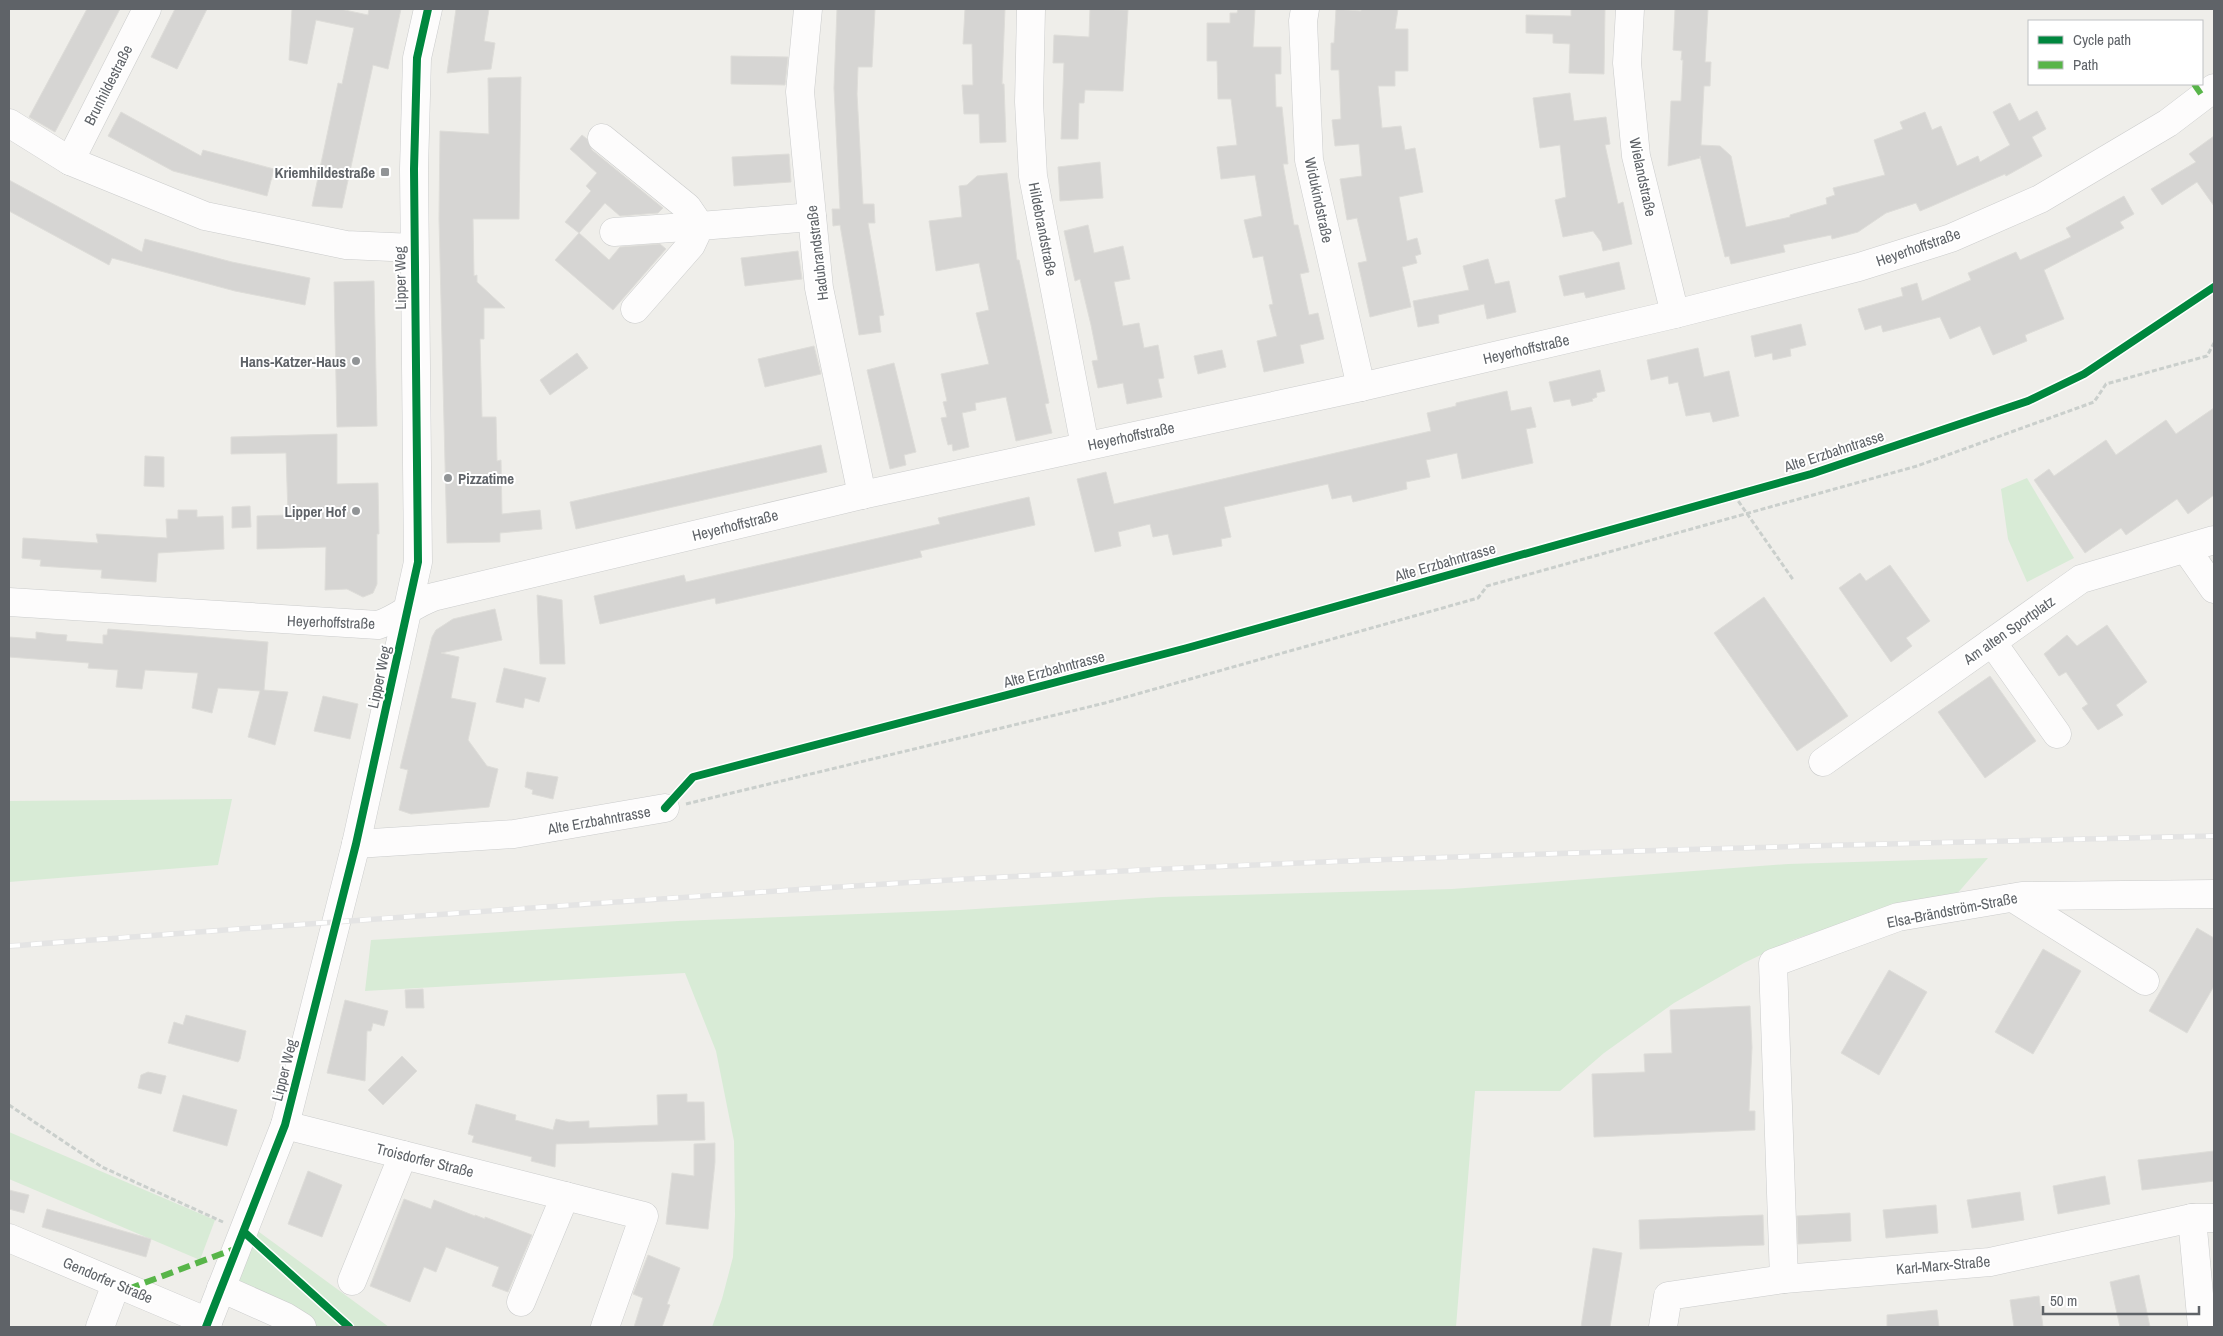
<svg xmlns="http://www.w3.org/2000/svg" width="2223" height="1336" font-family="'Archivo Narrow',sans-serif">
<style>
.green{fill:#d8ebd6}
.building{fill:#d6d5d3;stroke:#deddd9}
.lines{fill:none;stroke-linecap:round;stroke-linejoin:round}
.minor-casing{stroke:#cbcccc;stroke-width:29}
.path{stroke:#cacfcc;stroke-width:3;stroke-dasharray:5 2.5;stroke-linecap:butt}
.minor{stroke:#fdfcfc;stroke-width:28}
.rail-casing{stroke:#e4e4e4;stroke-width:5.5}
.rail{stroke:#fff;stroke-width:4;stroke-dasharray:11;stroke-linecap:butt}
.quiet{stroke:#58b549;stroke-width:6;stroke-dasharray:12 6;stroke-linecap:butt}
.cycleway-casing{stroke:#fff;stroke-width:11}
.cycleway{stroke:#00873e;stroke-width:8}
.poi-dot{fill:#919496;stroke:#fff;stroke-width:2}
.labels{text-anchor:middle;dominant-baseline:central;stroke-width:4;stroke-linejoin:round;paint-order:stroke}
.street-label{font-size:15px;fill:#5f6368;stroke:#fff}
.poi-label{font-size:15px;font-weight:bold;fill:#5f6368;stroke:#fff;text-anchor:end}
</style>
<rect width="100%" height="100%" fill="#efeeea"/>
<g class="green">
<path d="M2027 478 2074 558 2027 582 2008 539 2001 489Z"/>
<path d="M232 799 218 865 9 882V801Z"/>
<path d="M1988 858 1956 895 1886 909 1792 940 1744 963 1674 1003 1604 1053 1560 1091H1475L1456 1327H712L722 1299 733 1257 735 1215 734 1141 716 1051 685 973 365 991 371 940 678 921 960 910 1162 897 1452 889 1788 864Z"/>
<path d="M9 1132 215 1220 200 1260 9 1179Z"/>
<path d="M251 1226 389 1327H312L230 1281Z"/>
</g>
<g class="building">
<path d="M87 9H120L55 132 29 117Z"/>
<path d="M175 9H207L177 69 151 57Z"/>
<path d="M292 9H340L368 15 369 9H401L388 69 373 65 342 208 312 206 338 83 342 84 354 28 316 20 307 64 289 60Z"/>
<path d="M456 9H489L484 41 495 43 491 69 447 73Z"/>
<path d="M837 9H875L872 67H858L857 94 863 204H874L875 223H868L884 315 879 316 881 332 859 335 840 225 833 226 832 209H840L834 88Z"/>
<path d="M965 9H1005L1002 84H1004L1006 142 980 143 979 114H964L962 85H973L972 44H963Z"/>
<path d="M1090 9 1128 10 1123 91 1085 90 1084 103H1079L1078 139H1061L1064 63H1053L1054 35 1089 37Z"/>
<path d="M1238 9H1255L1253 47H1281V74H1275L1276 107H1282L1288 164H1283L1294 225H1298L1309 272 1300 274 1309 315 1318 313 1324 339 1300 345 1304 363 1264 372 1257 341 1277 336 1269 305 1273 304 1263 256 1253 258 1244 220 1262 216 1255 175 1221 179 1217 147 1237 145 1231 99H1218L1217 61H1207V23H1230V13H1237Z"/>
<path d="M1336 9 1361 11V9H1398L1395 29H1408V71H1395V86H1378L1382 128 1401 126 1405 150 1415 148 1423 192 1399 197 1407 241 1417 238 1421 254 1415 256 1417 263 1402 267 1411 307 1370 317 1358 263 1367 261 1357 218 1347 220 1340 179 1362 176 1359 144 1335 146 1332 120 1341 119 1339 70H1331V43H1334Z"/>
<path d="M1571 9H1605L1604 74 1569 73 1570 44 1553 43V34L1526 33V15L1571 16Z"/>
<path d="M1675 9H1708L1705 62H1711L1710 86H1704L1701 145 1720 146 1731 156 1746 227 1790 217V215L1827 204 1826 198 1835 195 1833 188 1885 175 1874 140 1903 129 1900 122 1925 112 1932 130 1941 126 1957 166 1978 156 1980 162 2010 145 1993 112 2010 103 2019 121 2037 111 2046 129 2032 137 2042 156 2006 176 2005 174 1932 206 1920 211 1916 203 1886 213 1858 232 1832 239 1831 235 1783 245 1785 252 1731 264 1729 256 1725 257 1700 156V158L1668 166 1671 101H1681L1683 60H1681L1682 51 1673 50Z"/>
<path d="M731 56 788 57 785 85 731 84Z"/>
<path d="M521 77 519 219H473L474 276 477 275V282L505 308H484V339H480L482 417H496L497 461 501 460 502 514 540 510 542 529 500 533V542L447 543 439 219 440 131 489 134 488 78Z"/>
<path d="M1570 93 1574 121 1606 117 1610 144 1605 145 1618 204 1623 202 1632 244 1603 251 1601 242 1593 231 1563 237 1555 200 1566 197 1560 145 1540 148 1533 98Z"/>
<path d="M121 112 201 156 203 150 274 169 267 196 173 171 108 136Z"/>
<path d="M582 135 587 139 592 150 663 208 658 213 620 216 605 203 579 233 565 222 591 191 586 186 597 173 570 149Z"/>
<path d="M2214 136V206L2197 182 2162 205 2151 189 2196 162 2189 154Z"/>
<path d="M789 154 791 182 734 186 732 157Z"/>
<path d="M1100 162 1103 198 1060 201 1058 167Z"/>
<path d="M1007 173 1017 260H1019L1049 403 1045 404 1052 433 1016 441 1006 397 975 403 976 410 962 413 969 447 953 451 952 444 948 445 941 418 947 417 943 402 947 401 941 374 989 364 976 313 989 310 979 263 936 271 929 221 962 217 959 186 967 185 977 176Z"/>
<path d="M9 180 142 252 145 239 232 262 310 278 305 305 235 291 112 258 109 265 9 211Z"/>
<path d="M2124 196 2134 214 2120 222 2124 228 2044 270 2064 319 2025 335 2027 341 1993 355 1980 326 1950 339 1940 317 1883 332 1881 325 1865 330 1858 309 1903 296 1901 288 1917 283 1922 301 1971 280 1968 273 2016 252 2020 260 2071 237 2066 228Z"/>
<path d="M1088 225 1094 253 1123 246 1130 279 1114 282 1123 326 1139 323 1144 348 1158 345 1164 378 1158 379 1162 397 1127 404 1123 383 1098 388 1092 361 1098 360 1091 325 1080 279 1075 281 1064 231Z"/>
<path d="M579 233 609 260 620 247 660 244 666 249 613 310 555 260Z"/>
<path d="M798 251 802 279 745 286 741 258Z"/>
<path d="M1488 259 1495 284 1509 281 1516 312 1487 319 1484 304 1438 315 1439 323 1418 327 1413 301 1469 290 1463 266Z"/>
<path d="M1619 262 1625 289 1586 298 1584 292 1564 296 1559 276Z"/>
<path d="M374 281 377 426 337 427 334 282Z"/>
<path d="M1801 324 1806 345 1790 349 1791 356 1773 360 1772 353 1755 357 1751 336Z"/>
<path d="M814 346 821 374 765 387 758 359Z"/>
<path d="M1698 348 1704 377 1729 371 1739 416 1713 422 1710 412 1686 416 1678 382 1669 384 1668 376 1651 380 1647 360Z"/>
<path d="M1222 350 1226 367 1198 374 1194 356Z"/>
<path d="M577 353 588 368 550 395 540 380Z"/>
<path d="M894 363 916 452 904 455 906 465 890 469 867 370Z"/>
<path d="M1600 370 1605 391 1596 393 1597 397 1592 399 1593 401 1572 406 1570 399 1554 402 1549 382Z"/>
<path d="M1507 391 1511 411 1531 407 1536 427 1526 429 1533 463 1462 479 1457 453 1426 460 1430 477 1406 482 1407 489 1353 502 1351 495 1332 499 1328 484 1224 507 1231 537 1221 539 1222 546 1173 555 1168 534 1153 537 1150 524 1118 532 1121 546 1095 552 1077 479 1106 472 1114 504 1431 431 1427 413 1456 406V403Z"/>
<path d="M2214 408V495L2188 514 2177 499 2126 535 2121 528 2085 553 2034 480 2049 469 2054 476 2106 440 2116 455 2166 420 2176 434Z"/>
<path d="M337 434V484L378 483 379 534H377V584L373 593 363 597 347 589 325 590 326 547 257 549V516L288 515 286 453 231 454V437Z"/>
<path d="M821 445 827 472 576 529 570 502Z"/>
<path d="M145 456 164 457V487L144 486Z"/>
<path d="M1029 497 1035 525 920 551 922 557 805 584 716 604 715 598 600 624 594 596 684 575 686 582 870 540 940 524 938 518Z"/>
<path d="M250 506 251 527 232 528V507Z"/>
<path d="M178 510H197V517L223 516 224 549 158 553 156 582 101 578 102 570 40 566 41 560 22 558 23 538 98 543 96 534 167 538 166 519H178Z"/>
<path d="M1890 565 1930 621 1906 638 1912 646 1891 662 1839 588 1860 573 1866 581Z"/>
<path d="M537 595 562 600 565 664H540Z"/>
<path d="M1764 597 1848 716 1797 751 1714 633Z"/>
<path d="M495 609 502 640 441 653 459 657 451 698 476 703 468 740 487 766 498 769 489 807 411 814 399 810 408 770 400 768 432 637 436 630 453 619Z"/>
<path d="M2107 625 2147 682 2116 705 2123 715 2098 730 2082 708 2088 704 2066 672 2059 676 2044 654 2067 635 2077 646Z"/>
<path d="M108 629 268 642 264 690 288 692 275 745 248 737 260 691 218 688 212 713 192 708 198 673 145 670 142 689 116 687 118 670 88 668 89 663 9 657V637L36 639V632L52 634 67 635 66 641 103 644V635H107Z"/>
<path d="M504 668 546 678 539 702 525 698 523 708 496 702Z"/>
<path d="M1990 676 2036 741 1985 778 1938 712Z"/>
<path d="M323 696 358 704 350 739 314 731Z"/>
<path d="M527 772 558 777 553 799 532 794 533 790 525 787Z"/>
<path d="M2197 928 2214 938V986L2187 1033 2149 1011Z"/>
<path d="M2043 949 2081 971 2033 1054 1995 1032Z"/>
<path d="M1889 970 1927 992 1879 1075 1841 1053Z"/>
<path d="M423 989 424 1008H406L405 990Z"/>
<path d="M345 1000 388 1011 384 1026 373 1023 371 1031H367L365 1081 327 1073Z"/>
<path d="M1750 1006 1752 1047 1749 1111H1755V1130L1594 1137 1592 1074 1645 1072 1644 1054 1672 1053 1670 1010Z"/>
<path d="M186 1015 246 1031 240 1059 238 1062 168 1043 174 1022 183 1025Z"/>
<path d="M402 1056 417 1071 383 1105 368 1090Z"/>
<path d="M148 1072 166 1076 161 1094 138 1088 141 1075Z"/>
<path d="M687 1094V1102H704L705 1140 556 1144 555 1167 531 1161 532 1157 472 1142 474 1136 468 1134 476 1104 516 1115 515 1120 553 1130 556 1119 569 1122 589 1121V1128L658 1125 657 1095Z"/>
<path d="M183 1095 237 1110 227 1146 173 1131Z"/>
<path d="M715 1143V1162L708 1229 666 1224 672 1173 694 1176V1144Z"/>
<path d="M2214 1151V1181L2142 1190 2138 1160Z"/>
<path d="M308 1171 342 1185 322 1237 288 1224Z"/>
<path d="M2105 1176 2110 1204 2058 1214 2053 1186Z"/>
<path d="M9 1190 29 1195 24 1213 9 1209Z"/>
<path d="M2020 1192 2024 1220 1972 1228 1967 1200Z"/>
<path d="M404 1199 431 1209 434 1200 475 1216V1215L485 1219V1217L532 1235 508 1292 492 1286 499 1267 446 1247 436 1272 424 1267 410 1302 370 1286Z"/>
<path d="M1936 1205 1938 1233 1886 1238 1883 1210Z"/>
<path d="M47 1209 151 1239 146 1257 42 1227Z"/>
<path d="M1850 1213 1851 1241 1798 1244 1797 1216Z"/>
<path d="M1763 1215 1764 1245 1640 1249 1639 1220Z"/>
<path d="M1593 1248 1622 1253 1610 1327H1581Z"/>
<path d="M648 1255 680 1268 667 1304 670 1305 662 1327H634L643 1298 633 1294Z"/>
<path d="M2139 1275 2150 1327H2120L2110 1282Z"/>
<path d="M2039 1296 2043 1327H2014L2010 1300Z"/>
<path d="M1937 1310 1939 1327H1887V1315Z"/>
</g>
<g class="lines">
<g class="minor-casing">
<g id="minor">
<path d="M808 9 800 92 819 288 862 495"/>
<path d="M1031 9 1029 102 1033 176 1085 446"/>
<path d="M1305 9 1303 21 1309 160 1361 387"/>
<path d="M1630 9 1627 63 1636 156 1675 314"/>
<path d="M9 123 70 161 205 216 346 245 414 248"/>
<path d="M602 138 687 207 700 226"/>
<path d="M70 161 147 9"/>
<path d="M614 232 700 226"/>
<path d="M635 309 691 245 700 226 812 217"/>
<path d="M2186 549 2214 589"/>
<path d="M9 602 378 625C396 620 413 604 433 597L862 495 1361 387 1675 314 1859 267 1951 238 2040 199 2168 123 2214 88"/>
<path d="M1992 642 2057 734"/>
<path d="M1823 762 2081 579 2214 540"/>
<path d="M356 844 514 834 665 808"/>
<path d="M2013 898 2145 981"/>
<path d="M285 1125 644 1216 605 1327"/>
<path d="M2192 1218 2202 1327"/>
<path d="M9 1238 208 1322"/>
<path d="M1784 1279 1773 963 1898 917 2022 896 2214 894"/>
<path d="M352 1281 403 1155"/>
<path d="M221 1288 286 1317 302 1327"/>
<path d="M521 1302 565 1196"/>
<path d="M100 1327 116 1284"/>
<path d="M206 1327 285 1125 356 844 418 562 414 169 417 58 428 9"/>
<path d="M1663 1327 1668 1296 1784 1279 1990 1262 2192 1218H2214"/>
</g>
</g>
<g class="path">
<path d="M1734 495 1794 581"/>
<path d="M686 804 1105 703 1478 598 1487 586 1917 466 2094 402 2106 384 2207 356 2214 343"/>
<path d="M9 1105 102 1167 223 1222"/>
</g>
<use href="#minor" class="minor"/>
<g class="rail-casing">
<path id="rail" d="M9 946C322 923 636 899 950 880 1371 856 1793 846 2214 836"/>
</g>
<use href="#rail" class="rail"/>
<g class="quiet">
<path d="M2194 84 2203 97"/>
<path d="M128 1289 237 1248"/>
</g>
<g class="cycleway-casing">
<g id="cycleway">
<path d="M665 808 693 777 1187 648 1811 474 2028 401 2084 374 2214 287"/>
<path d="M244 1232 349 1327"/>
<path d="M206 1327 285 1125 356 844 418 562 414 169 417 58 428 9"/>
</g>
</g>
<use href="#cycleway" class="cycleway"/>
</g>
<g class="poi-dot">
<rect x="380" y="167" width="10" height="10" rx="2.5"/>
<circle cx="356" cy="361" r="5"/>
<circle cx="448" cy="478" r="5"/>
<circle cx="356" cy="511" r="5"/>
</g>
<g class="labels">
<g class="street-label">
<text transform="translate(108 85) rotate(-63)">Brunhildestraße</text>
<text transform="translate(1643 177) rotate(78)">Wielandstraße</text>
<text transform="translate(1319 200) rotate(78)">Widukindstraße</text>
<text transform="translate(1043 229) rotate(79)">Hildebrandstraße</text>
<text transform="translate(1918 247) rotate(-19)">Heyerhoffstraße</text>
<text transform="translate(817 253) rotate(-97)">Hadubrandstraße</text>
<text transform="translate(400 278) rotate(-91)">Lipper Weg</text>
<text transform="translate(1526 349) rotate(-13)">Heyerhoffstraße</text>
<text transform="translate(1131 436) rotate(-12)">Heyerhoffstraße</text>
<text transform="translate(1834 451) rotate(-18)">Alte Erzbahntrasse</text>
<text transform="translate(735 525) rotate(-14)">Heyerhoffstraße</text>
<text transform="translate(1445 562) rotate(-16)">Alte Erzbahntrasse</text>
<text transform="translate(331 622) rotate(2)">Heyerhoffstraße</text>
<text transform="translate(2009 630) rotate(-35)">Am alten Sportplatz</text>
<text transform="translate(1054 669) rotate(-15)">Alte Erzbahntrasse</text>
<text transform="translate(379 677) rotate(-78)">Lipper Weg</text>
<text transform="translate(599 820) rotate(-10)">Alte Erzbahntrasse</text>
<text transform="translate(1952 910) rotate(-11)">Elsa-Brändström-Straße</text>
<text transform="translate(284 1070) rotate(-76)">Lipper Weg</text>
<text transform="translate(425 1160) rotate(14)">Troisdorfer Straße</text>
<text transform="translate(1943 1265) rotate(-5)">Karl-Marx-Straße</text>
<text transform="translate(108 1280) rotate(23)">Gendorfer Straße</text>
</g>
<g class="poi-label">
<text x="375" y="172">Kriemhildestraße</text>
<text x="346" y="361">Hans-Katzer-Haus</text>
<text x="458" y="478" text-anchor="start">Pizzatime</text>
<text x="346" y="511">Lipper Hof</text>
</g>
</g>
<rect width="2223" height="1336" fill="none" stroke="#5f6368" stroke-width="20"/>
<rect x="2028" y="20" width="175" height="65" fill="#ffffff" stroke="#bfc1c3"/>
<rect x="2038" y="36" width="25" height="8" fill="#00873e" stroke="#bfc1c3"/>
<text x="2073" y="45" font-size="15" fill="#5f6368">Cycle path</text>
<rect x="2038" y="61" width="25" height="8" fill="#58b549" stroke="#bfc1c3"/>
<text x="2073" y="70" font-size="15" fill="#5f6368">Path</text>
<path d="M2043 1306v8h156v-8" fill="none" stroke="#5f6368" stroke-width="2.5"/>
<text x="2050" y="1306" font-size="15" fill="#5f6368" stroke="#ffffff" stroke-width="4" paint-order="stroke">50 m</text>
</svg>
